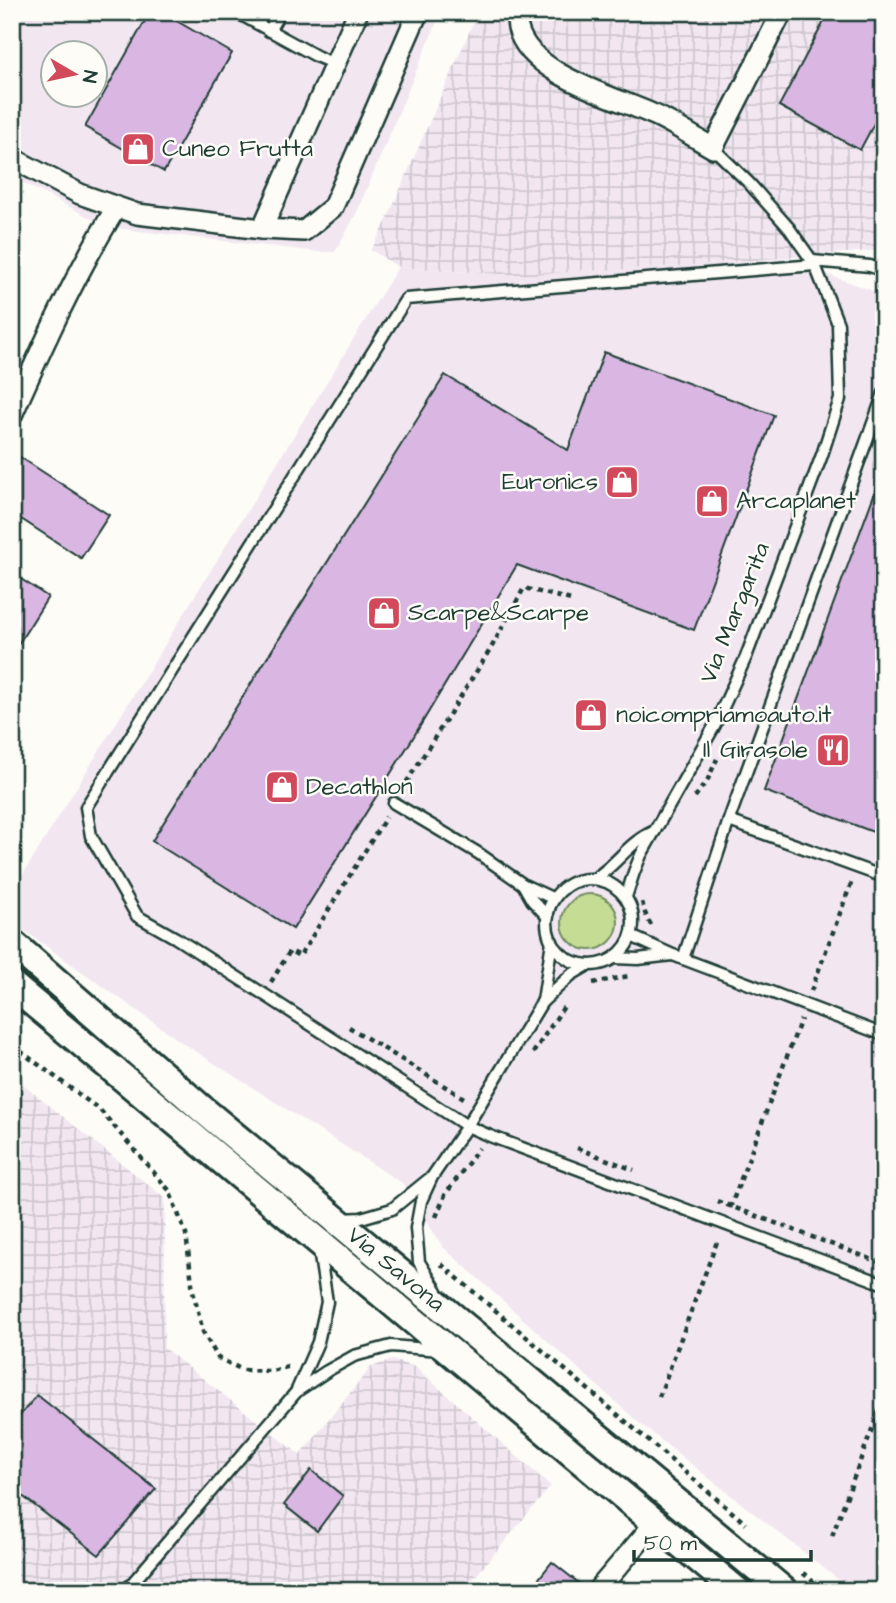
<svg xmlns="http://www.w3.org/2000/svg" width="896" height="1603" font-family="'Architects Daughter',sans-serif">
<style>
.built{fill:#f2e7f1;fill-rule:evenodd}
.industrial{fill:url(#industrial-grid)}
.green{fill:#c4dc93;stroke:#728c64;stroke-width:2}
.building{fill:#d9b7e2;stroke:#1f3d34;stroke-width:2}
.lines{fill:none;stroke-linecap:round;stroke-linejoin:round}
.lane-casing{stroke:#1f3d34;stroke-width:15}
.street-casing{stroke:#1f3d34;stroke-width:24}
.secondary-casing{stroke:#1f3d34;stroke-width:32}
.path{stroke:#1f3d34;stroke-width:4.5;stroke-dasharray:5 5;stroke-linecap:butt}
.lane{stroke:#fdfcf7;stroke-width:10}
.street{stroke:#fdfcf7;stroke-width:19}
.secondary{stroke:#fdfcf7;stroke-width:26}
.labels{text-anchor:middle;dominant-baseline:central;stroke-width:5;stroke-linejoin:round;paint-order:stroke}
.poi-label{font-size:24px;fill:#1f3d34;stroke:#fdfcf7;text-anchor:start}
.street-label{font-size:24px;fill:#1f3d34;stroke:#fdfcf7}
</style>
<defs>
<pattern id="industrial-grid" width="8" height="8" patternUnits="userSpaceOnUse" patternTransform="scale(1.75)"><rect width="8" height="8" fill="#f2e7f1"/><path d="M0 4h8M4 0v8" fill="none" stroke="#cfc7cf"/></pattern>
</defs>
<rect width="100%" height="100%" fill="#fdfcf7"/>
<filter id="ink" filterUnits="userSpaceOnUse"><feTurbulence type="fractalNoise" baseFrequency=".0143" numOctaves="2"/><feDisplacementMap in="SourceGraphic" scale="14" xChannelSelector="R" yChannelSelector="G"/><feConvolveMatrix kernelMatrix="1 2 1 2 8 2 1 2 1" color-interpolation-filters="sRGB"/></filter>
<g filter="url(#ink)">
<g class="built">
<path d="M12 12H441L357 212 335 252H318L122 229 96 221 12 177ZM52 52H94V94H52Z"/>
<path d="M786 259 884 295V1591H853L639 1423 443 1247 402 1183 187 1046 12 922V892L398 267 515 275Z"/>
</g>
<g class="industrial">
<path d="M478 12H884V250L680 266 515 275 398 267 371 250 384 226Z"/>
<path d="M12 1076 165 1198 164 1348 300 1455 371 1367 392 1360 415 1367 551 1486 463 1591H12Z"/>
</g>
<circle class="green" cx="590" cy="922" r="28"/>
<g class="building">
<path d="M150 12H161L232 53 164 172 85 127Z"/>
<path d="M829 12H884V105L860 150 779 106Z"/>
<path d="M604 352 774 415 694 630 517 565 411 741 293 929 152 841 445 375 568 450Z"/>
<path d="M20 457 109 515 81 558 12 513V470Z"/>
<path d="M882 473 884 474V836L764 791Z"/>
<path d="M12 573 48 597 12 654Z"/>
<path d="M37 1395 156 1489 99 1555 12 1488V1425Z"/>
<path d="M311 1470 343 1496 317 1531 284 1505Z"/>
<path d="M552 1562 585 1588V1591H529Z"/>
</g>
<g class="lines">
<g class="lane-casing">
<g id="lane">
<path d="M236 12 318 57 335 64"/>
<path d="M269 31 280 12"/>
<path d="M812 261 870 266 884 271"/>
<path d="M815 265 406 299 86 807 91 836 137 916 176 938 265 995 467 1126 490 1136 884 1284"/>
<path d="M394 803 478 853 524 885 554 899"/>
<path d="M729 821 884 877"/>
<path d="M594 879C619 863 627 843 655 831"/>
<circle cx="590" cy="922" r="43"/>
<path d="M524 886 532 900 548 917"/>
<path d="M626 897 634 872 641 855 715 725 746 657 822 455 840 399 838 324 815 265 789 228 749 183 713 148"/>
<path d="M631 936 673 955 884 1035"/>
<path d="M614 958 638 959 672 955"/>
<path d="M683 959 731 814 884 393"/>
<path d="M543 1001 552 941"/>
<path d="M344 1219 361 1218 392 1209 429 1179"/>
<path d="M437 1291 419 1262 416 1228 421 1201 432 1177 467 1126 542 1002 571 975 588 965"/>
<path d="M297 1390 318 1342 327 1302 319 1250"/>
<path d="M129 1587 297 1391 327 1371 354 1356 391 1346 440 1350"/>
</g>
</g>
<g class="street-casing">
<g id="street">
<path d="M517 12C517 17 517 23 518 28 530 77 621 98 661 118 679 127 695 138 713 148L782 12"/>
<path d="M12 158 80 194 137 214 262 229 304 231 333 207 418 12"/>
<path d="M262 229 358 12"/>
<path d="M12 415C43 345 75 274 116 208"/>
<path d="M597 1591 655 1523"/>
</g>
</g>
<g class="secondary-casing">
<g id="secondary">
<path id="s1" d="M12 943 202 1109 784 1591"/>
<path d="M12 985 737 1591"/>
</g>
</g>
<g class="path">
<path d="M401 791 490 650 524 588 571 600"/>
<path d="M695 797 708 779 717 759"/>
<path d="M642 902 645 913 653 929"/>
<path d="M271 982 290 951 300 956 386 817"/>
<path d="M593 983 629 976"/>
<path d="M811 991 852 881"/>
<path d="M349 1027 467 1100"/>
<path d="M12 1045 100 1110 169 1190 186 1234 193 1291 203 1332 218 1358 243 1370 272 1371 291 1366"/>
<path d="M533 1053 565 1005"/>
<path d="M577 1148 634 1170"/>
<path d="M717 1201 884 1264"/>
<path d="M730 1208 801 1019"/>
<path d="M436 1217 445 1195 479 1148"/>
<path d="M441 1264 746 1524"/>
<path d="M659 1397 718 1239"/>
<path d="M832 1536 884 1397"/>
<path d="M803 1573 824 1591"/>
</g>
<use href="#lane" class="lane"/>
<use href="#street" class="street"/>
<use href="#secondary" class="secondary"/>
</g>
</g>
<defs>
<g id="shop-square" transform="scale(1.75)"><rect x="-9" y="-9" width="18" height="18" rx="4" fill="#d1495b" stroke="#fdfcf7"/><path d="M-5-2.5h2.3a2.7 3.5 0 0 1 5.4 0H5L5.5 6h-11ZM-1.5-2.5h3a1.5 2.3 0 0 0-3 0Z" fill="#fff"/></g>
<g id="restaurant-square" transform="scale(1.75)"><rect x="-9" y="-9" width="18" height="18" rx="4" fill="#d1495b" stroke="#fdfcf7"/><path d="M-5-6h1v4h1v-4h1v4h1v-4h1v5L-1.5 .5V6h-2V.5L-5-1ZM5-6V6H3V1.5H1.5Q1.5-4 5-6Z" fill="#fff"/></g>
</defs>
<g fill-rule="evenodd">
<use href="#shop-square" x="138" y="149"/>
<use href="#shop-square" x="622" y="482"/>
<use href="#shop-square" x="712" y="501"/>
<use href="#shop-square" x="384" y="613"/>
<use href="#shop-square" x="591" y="715"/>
<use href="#restaurant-square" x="833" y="750"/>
<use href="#shop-square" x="282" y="787"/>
</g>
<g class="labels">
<g class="poi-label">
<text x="162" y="149">Cuneo Frutta</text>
<text x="598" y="482" text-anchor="end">Euronics</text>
<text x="736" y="501">Arcaplanet</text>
<text x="408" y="613">Scarpe&amp;Scarpe</text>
<text x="616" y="715">noicompriamoauto.it</text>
<text x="808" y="750" text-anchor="end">Il Girasole</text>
<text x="306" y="787">Decathlon</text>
</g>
<g class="street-label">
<text transform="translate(735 613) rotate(-68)">Via Margarita</text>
<text stroke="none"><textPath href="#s1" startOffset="504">Via Savona</textPath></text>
</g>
</g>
<rect width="896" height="1603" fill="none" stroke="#fdfcf7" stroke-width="42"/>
<rect x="21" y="21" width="854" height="1561" fill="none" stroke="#1f3d34" stroke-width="2.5" filter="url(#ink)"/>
<g transform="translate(74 74) rotate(99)"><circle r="33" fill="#fdfcf7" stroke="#a4b0a9" stroke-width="2"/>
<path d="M0-5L12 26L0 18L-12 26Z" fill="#d1495b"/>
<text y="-10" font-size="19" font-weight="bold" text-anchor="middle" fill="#1f3d34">N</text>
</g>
<path d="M634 1550v10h177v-10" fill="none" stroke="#1f3d34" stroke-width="3.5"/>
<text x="644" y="1550" font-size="21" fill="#1f3d34" stroke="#fdfcf7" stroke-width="5" paint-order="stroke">50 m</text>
</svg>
